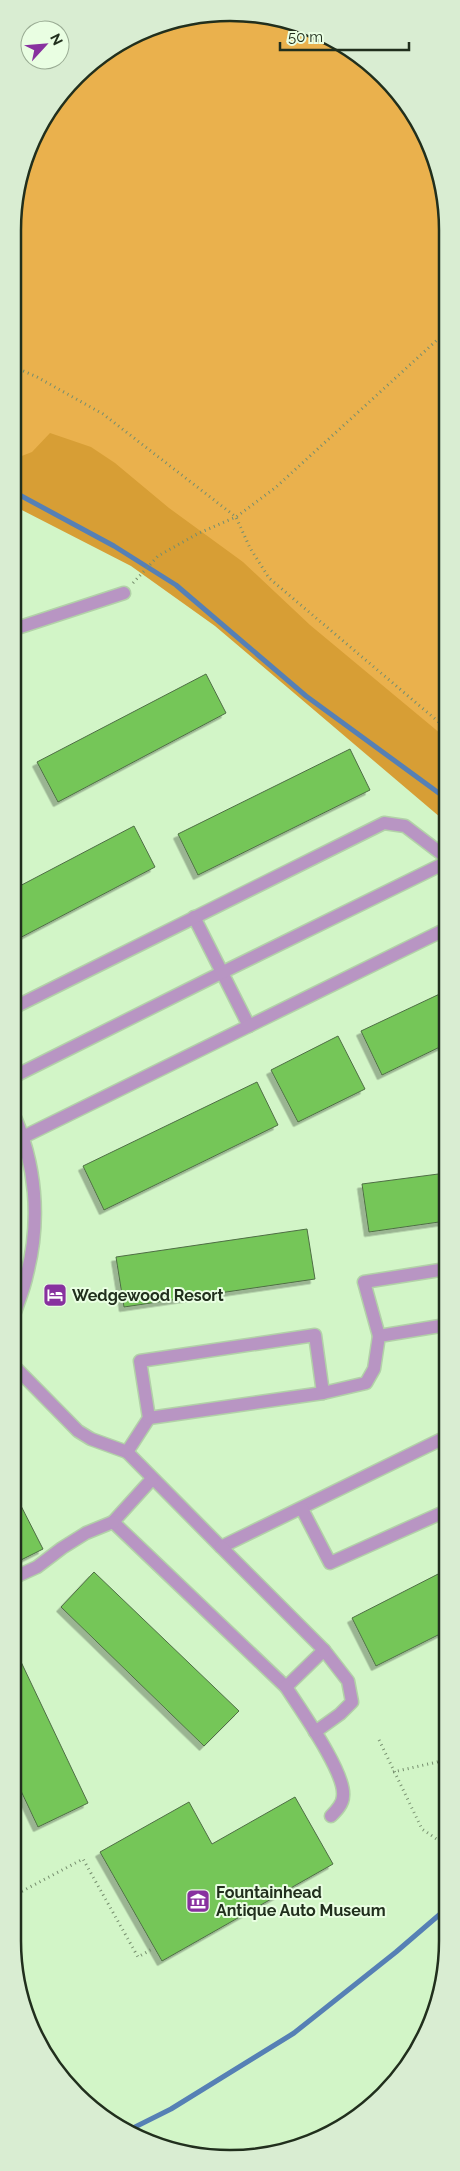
<svg xmlns="http://www.w3.org/2000/svg" width="460" height="2171" font-family="Raleway,sans-serif">
<style>
.green{fill:#eab14d}
.forest{fill:#d79e35}
.lines{fill:none;stroke-linecap:round;stroke-linejoin:round}
.stream{stroke:#5680b5;stroke-width:5}
.building{fill:#74c658;stroke:#4f6e45;filter:url(#shadow)}
.minor-casing{stroke:#b2d1a8;stroke-width:15}
.path{stroke:#768e6e;stroke-width:3;stroke-dasharray:1 4;stroke-linecap:butt}
.minor{stroke:#b895c3;stroke-width:12}
.labels{text-anchor:middle;dominant-baseline:central;stroke-width:4;stroke-linejoin:round;paint-order:stroke}
.poi-label{font-size:16px;font-weight:bold;fill:#212f1d;stroke:#e9fee2;text-anchor:start}
.rim{fill:none;stroke:#212f1d;stroke-width:2.5}
</style>
<defs>
<filter id="shadow"><feDropShadow dx="-4.5" dy="4.5" stdDeviation="0" flood-color="#0004"/></filter>
</defs>
<rect width="100%" height="100%" fill="#d2f5c7"/>
<path class="green" d="M258 14 326 35 384 76 425 134 447 215V763L14 463V202L42 122 97 58 173 20Z"/>
<path class="forest" d="M50 433 91 447 115 463 169 508 243 562 310 625 447 739V823L215 626 131 566 14 506V459L32 452Z"/>
<g class="lines">
<g class="stream">
<path d="M14 492 114 546 176 585 306 696 447 799"/>
<path d="M127 2131 171 2109 294 2033 396 1952 446 1909"/>
</g>
</g>
<g class="building">
<path d="M206 674 226 713 58 802 37 762Z"/>
<path d="M350 749 370 790 198 875 178 834Z"/>
<path d="M134 826 155 867 14 941V889Z"/>
<path d="M446 991V1044L382 1075 361 1031Z"/>
<path d="M338 1036 365 1089 298 1122 271 1070Z"/>
<path d="M257 1082 278 1125 104 1210 83 1166Z"/>
<path d="M446 1173V1221L369 1232 362 1184Z"/>
<path d="M307 1229 315 1279 124 1307 116 1257Z"/>
<path d="M18 1500 43 1549 13 1564V1503Z"/>
<path d="M446 1570V1631L376 1666 352 1618Z"/>
<path d="M94 1572 239 1711 204 1746 61 1607Z"/>
<path d="M13 1645 88 1803 38 1827 13 1774Z"/>
<path d="M295 1797 333 1864 162 1961 100 1852 189 1802 212 1844Z"/>
</g>
<g class="lines">
<g class="minor-casing">
<g id="minor">
<path d="M14 629 124 593"/>
<path d="M194 917 249 1026"/>
<path d="M13 1008 384 823 405 826 447 858"/>
<path d="M13 1077 215 976 447 862"/>
<path d="M13 1142 446 929"/>
<path d="M13 1318C18 1303 24 1289 27 1274 41 1220 36 1163 13 1113"/>
<path d="M379 1336 364 1282 446 1269"/>
<path d="M13 1365 78 1431 91 1439 127 1452"/>
<path d="M323 1393 315 1335 140 1361 149 1418 127 1452 221 1547 446 1437"/>
<path d="M149 1418 323 1393 366 1383 374 1369 379 1336 446 1325"/>
<path d="M152 1479 113 1522 286 1687"/>
<path d="M302 1509 330 1563 446 1511"/>
<path d="M221 1547 324 1650 286 1687C300 1709 346 1773 343 1796 343 1804 336 1811 331 1816"/>
<path d="M13 1578 37 1567 62 1548 86 1533 113 1522"/>
<path d="M315 1732 340 1714 352 1702 348 1681 324 1650"/>
</g>
</g>
<g class="path">
<path d="M14 367 37 377 103 414 236 517 250 548 269 578 447 729"/>
<path d="M133 583 158 556 199 533 236 517 275 488 447 331"/>
<path d="M379 1740 422 1829 438 1840 446 1842"/>
<path d="M393 1772 446 1760"/>
<path d="M13 1896 83 1859 138 1957 154 1948"/>
</g>
<use href="#minor" class="minor"/>
</g>
<defs>
<g id="hotel-square" transform="scale(1.25)"><rect x="-9" y="-9" width="18" height="18" rx="4" fill="#88319f" stroke="#e9fee2"/><path d="M-6-4.5h1.5V1H6V5H4.5V3h-9V5H-6ZM-4 0a1.8 1.8 0 1 1 3.6 0ZM.5 0V-2.5h3Q6-2.5 6 0Z" fill="#fff"/></g>
<g id="museum-square" transform="scale(1.25)"><rect x="-9" y="-9" width="18" height="18" rx="4" fill="#88319f" stroke="#e9fee2"/><path d="M0-6L6-3V-2H-6V-3ZM-5-1h2V3h-2ZM-1-1h2V3h-2ZM3-1h2V3H3ZM-6 4H6V6H-6Z" fill="#fff"/></g>
</defs>
<g fill-rule="evenodd">
<use href="#hotel-square" x="55" y="1295"/>
<use href="#museum-square" x="198" y="1901"/>
</g>
<g class="labels">
<g class="poi-label">
<text x="72" y="1295">Wedgewood Resort</text>
<text x="216" y="1892">Fountainhead<tspan x="216" dy="18">Antique Auto Museum</tspan></text>
</g>
</g>
<path d="M0 0H460V2171H0ZM230 21H230A209 209 0 0 1 439 230V1941A209 209 0 0 1 230 2150H230A209 209 0 0 1 21 1941V230A209 209 0 0 1 230 21Z" fill="#d9edd2" fill-rule="evenodd"/>
<path class="rim" d="M230 21H230A209 209 0 0 1 439 230V1941A209 209 0 0 1 230 2150H230A209 209 0 0 1 21 1941V230A209 209 0 0 1 230 21Z"/>
<g transform="translate(45 45) rotate(64)"><circle r="24" fill="#e9fee2" stroke="#99ab93"/>
<path d="M0-4L9 19L0 12L-9 19Z" fill="#88319f"/>
<text y="-8" font-size="14" font-weight="bold" text-anchor="middle" fill="#212f1d">N</text>
</g>
<path d="M280 42v8h129v-8" fill="none" stroke="#212f1d" stroke-width="2.5"/>
<text x="288" y="42" font-size="15" fill="#212f1d" stroke="#e9fee2" stroke-width="4" paint-order="stroke">50 m</text>
</svg>
